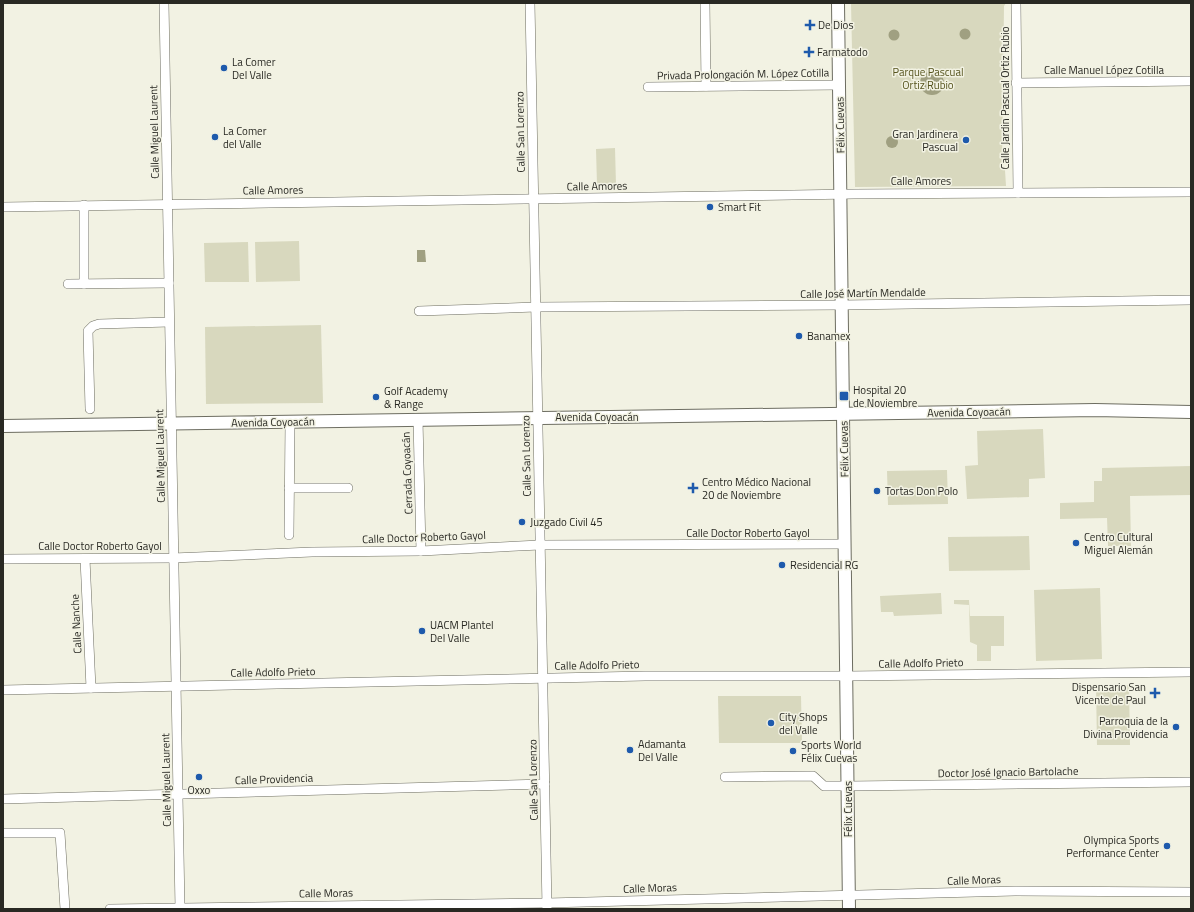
<svg xmlns="http://www.w3.org/2000/svg" width="1194" height="912" font-family="'Titillium Web',sans-serif">
<style>
.green{fill:#d8d8be}
.water{fill:#a0a081}
.lines{fill:none;stroke-linecap:round;stroke-linejoin:round}
.minor-casing{stroke:#6d6d61;stroke-width:10}
.major-casing{stroke:#6d6d61;stroke-width:14}
.minor{stroke:#fff;stroke-width:9}
.major{stroke:#fff;stroke-width:12}
.poi-dot{fill:#1e5aac;stroke:#f2f2e3;stroke-width:1.5}
.labels{text-anchor:middle;dominant-baseline:central;stroke-width:3;stroke-linejoin:round;paint-order:stroke}
.poi-label{font-size:11px;fill:#292923;stroke:#f2f2e3;text-anchor:start}
.street-label{font-size:11px;fill:#292923;stroke:#f2f2e3}
.park-label{font-size:11px;fill:#55531d;stroke:#f2f2e3}
</style>
<rect width="100%" height="100%" fill="#f2f2e3"/>
<g class="green">
<path d="M851 3H1006L1004 6 1002 166 1005 170 1006 186 855 187Z"/>
<path d="M615 148 616 185H597L596 149Z"/>
<path d="M299 241 300 281 256 282 255 242Z"/>
<path d="M248 242 249 282H205L204 243Z"/>
<path d="M321 325 323 403 206 404 205 327Z"/>
<path d="M1043 429 1045 478 1029 479V497L967 499 965 466 978 465 977 431Z"/>
<path d="M1191 466V495L1130 496 1131 546H1108L1107 518 1060 519V503L1094 502V481H1102V468Z"/>
<path d="M947 470 948 504 888 505 887 471Z"/>
<path d="M1029 536 1030 570 949 571 948 537Z"/>
<path d="M1100 588 1102 659 1036 661 1034 590Z"/>
<path d="M941 593 942 614 894 616 893 612H881L880 596Z"/>
<path d="M954 600H969L970 616H1004V646H991V661H977V645L970 642 969 605 954 604Z"/>
<path d="M1096 685H1129L1130 745H1097Z"/>
<path d="M718 696H801L802 743H719Z"/>
</g>
<g class="water">
<circle cx="965" cy="34" r="5.5"/>
<circle cx="894" cy="35" r="5.5"/>
<circle cx="932" cy="83" r="12"/>
<circle cx="892" cy="142" r="6"/>
<path d="M417 250H425L426 262H417Z"/>
</g>
<g class="lines">
<g class="minor-casing">
<g id="minor">
<path d="M164 3 180 909"/>
<path d="M530 3 547 908"/>
<path d="M705 3 706 86"/>
<path d="M1016 3 1018 193"/>
<path d="M1016 83 1191 81"/>
<path d="M648 87 839 85"/>
<path d="M3 207 854 194 1191 192"/>
<path d="M68 284 169 283"/>
<path d="M84 284V205"/>
<path d="M419 311 536 307 842 305 1191 300"/>
<path d="M90 409 88 331 93 326 99 324 169 322"/>
<path d="M418 419 421 551"/>
<path d="M289 488H348"/>
<path d="M289 535 290 422"/>
<path d="M3 559 173 558 312 552 421 551 540 545 845 544"/>
<path d="M85 559 91 688"/>
<path d="M3 690 645 676H847L1191 672"/>
<path d="M725 777 813 776 824 786H848L1191 782"/>
<path d="M3 799 545 784"/>
<path d="M3 833H60L65 909"/>
<path d="M110 909 547 903 1015 891 1191 892"/>
</g>
</g>
<g class="major-casing">
<g id="major">
<path d="M838 3 849 909"/>
<path d="M3 426 1095 410 1191 412"/>
</g>
</g>
<use href="#minor" class="minor"/>
<use href="#major" class="major"/>
</g>
<g class="poi-dot">
<path d="M808 19h4v4h4v4h-4v4h-4v-4h-4v-4h4z"/>
<path d="M807 46h4v4h4v4h-4v4h-4v-4h-4v-4h4z"/>
<circle cx="224" cy="68" r="4"/>
<circle cx="215" cy="137" r="4"/>
<circle cx="966" cy="140" r="4"/>
<circle cx="710" cy="207" r="4"/>
<circle cx="799" cy="336" r="4"/>
<rect x="839" y="391" width="10" height="10" rx="2"/>
<circle cx="376" cy="397" r="4"/>
<path d="M691 482h4v4h4v4h-4v4h-4v-4h-4v-4h4z"/>
<circle cx="877" cy="491" r="4"/>
<circle cx="522" cy="522" r="4"/>
<circle cx="1076" cy="543" r="4"/>
<circle cx="782" cy="565" r="4"/>
<circle cx="422" cy="631" r="4"/>
<path d="M1153 687h4v4h4v4h-4v4h-4v-4h-4v-4h4z"/>
<circle cx="771" cy="723" r="4"/>
<circle cx="1176" cy="727" r="4"/>
<circle cx="630" cy="750" r="4"/>
<circle cx="793" cy="751" r="4"/>
<circle cx="199" cy="777" r="4"/>
<circle cx="1167" cy="846" r="4"/>
</g>
<g class="labels">
<g class="poi-label">
<text x="818" y="25">De Dios</text>
<text x="817" y="52">Farmatodo</text>
<text x="232" y="62">La Comer<tspan x="232" dy="13">Del Valle</tspan></text>
<text x="223" y="131">La Comer<tspan x="223" dy="13">del Valle</tspan></text>
<text x="958" y="134" text-anchor="end">Gran Jardinera<tspan x="958" dy="13">Pascual</tspan></text>
<text x="718" y="207">Smart Fit</text>
<text x="807" y="336">Banamex</text>
<text x="853" y="390">Hospital 20<tspan x="853" dy="13">de Noviembre</tspan></text>
<text x="384" y="391">Golf Academy<tspan x="384" dy="13">&amp; Range</tspan></text>
<text x="702" y="482">Centro Médico Nacional<tspan x="702" dy="13">20 de Noviembre</tspan></text>
<text x="885" y="491">Tortas Don Polo</text>
<text x="530" y="522">Juzgado Civil 45</text>
<text x="1084" y="537">Centro Cultural<tspan x="1084" dy="13">Miguel Alemán</tspan></text>
<text x="790" y="565">Residencial RG</text>
<text x="430" y="625">UACM Plantel<tspan x="430" dy="13">Del Valle</tspan></text>
<text x="1146" y="687" text-anchor="end">Dispensario San<tspan x="1146" dy="13">Vicente de Paul</tspan></text>
<text x="779" y="717">City Shops<tspan x="779" dy="13">del Valle</tspan></text>
<text x="1168" y="721" text-anchor="end">Parroquia de la<tspan x="1168" dy="13">Divina Providencia</tspan></text>
<text x="638" y="744">Adamanta<tspan x="638" dy="13">Del Valle</tspan></text>
<text x="801" y="745">Sports World<tspan x="801" dy="13">Félix Cuevas</tspan></text>
<text x="199" y="790" text-anchor="middle">Oxxo</text>
<text x="1159" y="840" text-anchor="end">Olympica Sports<tspan x="1159" dy="13">Performance Center</tspan></text>
</g>
<g class="street-label">
<text x="1104" y="70">Calle Manuel López Cotilla</text>
<text transform="translate(743 74) rotate(-1)">Privada Prolongación M. López Cotilla</text>
<text transform="translate(1005 98) rotate(-90)">Calle Jardin Pascual Ortiz Rubio</text>
<text transform="translate(840 125) rotate(-91)">Félix Cuevas</text>
<text transform="translate(154 132) rotate(-91)">Calle Miguel Laurent</text>
<text transform="translate(520 132) rotate(-91)">Calle San Lorenzo</text>
<text x="921" y="181">Calle Amores</text>
<text transform="translate(597 186) rotate(-1)">Calle Amores</text>
<text transform="translate(273 190) rotate(-1)">Calle Amores</text>
<text transform="translate(863 293) rotate(-1)">Calle José Martín Mendalde</text>
<text transform="translate(969 412) rotate(-1)">Avenida Coyoacán</text>
<text x="597" y="417">Avenida Coyoacán</text>
<text transform="translate(273 422) rotate(-1)">Avenida Coyoacán</text>
<text transform="translate(844 449) rotate(-91)">Félix Cuevas</text>
<text transform="translate(160 456) rotate(-91)">Calle Miguel Laurent</text>
<text transform="translate(526 456) rotate(-91)">Calle San Lorenzo</text>
<text transform="translate(407 473) rotate(-92)">Cerrada Coyoacán</text>
<text x="748" y="533">Calle Doctor Roberto Gayol</text>
<text transform="translate(424 537) rotate(-2)">Calle Doctor Roberto Gayol</text>
<text x="100" y="546">Calle Doctor Roberto Gayol</text>
<text transform="translate(76 624) rotate(-93)">Calle Nanche</text>
<text transform="translate(921 663) rotate(-1)">Calle Adolfo Prieto</text>
<text transform="translate(597 665) rotate(-1)">Calle Adolfo Prieto</text>
<text transform="translate(273 672) rotate(-1)">Calle Adolfo Prieto</text>
<text transform="translate(1008 772) rotate(-1)">Doctor José Ignacio Bartolache</text>
<text transform="translate(274 779) rotate(-2)">Calle Providencia</text>
<text transform="translate(166 780) rotate(-91)">Calle Miguel Laurent</text>
<text transform="translate(533 780) rotate(-91)">Calle San Lorenzo</text>
<text transform="translate(848 809) rotate(-90)">Félix Cuevas</text>
<text transform="translate(974 880) rotate(-2)">Calle Moras</text>
<text transform="translate(650 888) rotate(-2)">Calle Moras</text>
<text transform="translate(326 893) rotate(-1)">Calle Moras</text>
</g>
<g class="park-label">
<text x="928" y="72">Parque Pascual<tspan x="928" dy="13">Ortiz Rubio</tspan></text>
</g>
</g>
<rect width="1194" height="912" fill="none" stroke="#292923" stroke-width="8"/>
</svg>
